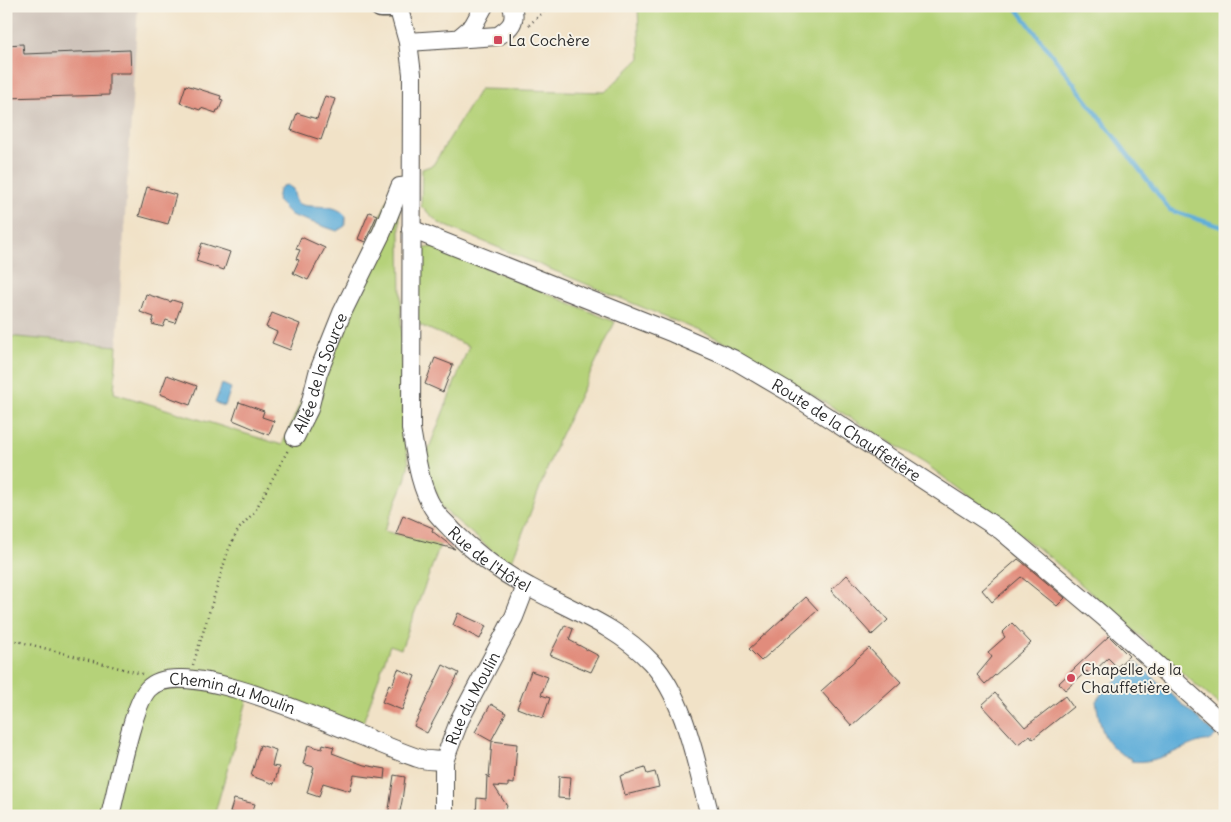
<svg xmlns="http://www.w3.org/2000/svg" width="1231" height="822" font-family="Delius,sans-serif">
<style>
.industrial{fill:#cec2b9}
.green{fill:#b5d279;stroke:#707e52}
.water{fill:#60aed9;stroke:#466c82}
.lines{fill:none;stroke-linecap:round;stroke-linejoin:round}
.stream{stroke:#60aed9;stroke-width:4.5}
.building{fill:#e18c7c}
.minor-casing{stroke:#494642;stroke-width:20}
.major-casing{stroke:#494642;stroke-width:25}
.path{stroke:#494642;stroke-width:2.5;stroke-dasharray:1 4;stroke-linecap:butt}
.minor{stroke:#fff;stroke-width:18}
.major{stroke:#fff;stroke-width:22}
.poi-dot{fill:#d1495b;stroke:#f7f3e8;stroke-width:2}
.labels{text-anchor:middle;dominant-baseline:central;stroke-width:4;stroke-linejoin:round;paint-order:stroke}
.poi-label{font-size:16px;fill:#2b2b2b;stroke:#f7f3e8;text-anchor:start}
.street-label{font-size:16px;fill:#2b2b2b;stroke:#f7f3e8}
</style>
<rect width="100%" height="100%" fill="#f7f3e8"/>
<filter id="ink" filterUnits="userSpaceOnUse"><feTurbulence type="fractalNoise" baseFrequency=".02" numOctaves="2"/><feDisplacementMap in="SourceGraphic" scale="10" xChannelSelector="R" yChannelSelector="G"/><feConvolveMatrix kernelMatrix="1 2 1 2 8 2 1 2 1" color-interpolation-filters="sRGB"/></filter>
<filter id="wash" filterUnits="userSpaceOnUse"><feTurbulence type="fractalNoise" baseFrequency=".0096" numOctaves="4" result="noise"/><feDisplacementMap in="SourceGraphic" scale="20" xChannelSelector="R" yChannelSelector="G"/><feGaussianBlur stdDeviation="1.12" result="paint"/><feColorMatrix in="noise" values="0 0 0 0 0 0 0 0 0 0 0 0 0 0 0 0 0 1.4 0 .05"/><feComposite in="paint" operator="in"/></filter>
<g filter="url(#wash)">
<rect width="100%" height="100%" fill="#f1e2c7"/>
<path class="industrial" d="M6 6H138L117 346 6 336Z"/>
<g class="green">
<path d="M638 6H1225V710L1052 559 926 464 726 342 439 223 421 206 422 169 433 165 480 89 605 92 640 58Z"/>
<path d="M399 174 403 430 409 463 405 481 384 531 440 545 401 649 390 645 360 731 248 697 214 816H6V336L117 346 114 393 282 445Z"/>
<path d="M434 246 615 322 557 443 510 566 442 508 424 461 469 346 417 324 416 251Z"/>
</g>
<g class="water">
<path d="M283 186 287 185 293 189 296 202C307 211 333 200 346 216L345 226 337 231 291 215 277 201 279 189Z"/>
<path d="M222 384 231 388 225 406 215 403Z"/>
<path d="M1136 662 1216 735 1210 741C1193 738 1160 766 1131 761L1132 759C1103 747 1101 730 1096 701L1102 693Z"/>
</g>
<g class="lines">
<path class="stream" d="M1015 6 1170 210 1225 228"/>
</g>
<g id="blocks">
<g class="building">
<path d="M23 44 24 54 130 50 131 73H109V95L6 98V45Z"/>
<path d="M186 85 221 96 220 99 223 100 219 110H217L216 113 201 108 200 110 180 103Z"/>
<path d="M325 96 335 99 321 140 291 130 297 113 317 119Z"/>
<path d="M147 187 176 195 168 224 139 216Z"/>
<path d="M369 212 377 215 365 242 358 239Z"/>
<path d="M301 237 325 248 308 280 293 273 299 260 296 259 300 250 296 249Z"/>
<path d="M202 243 230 252 224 270 196 261Z"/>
<path d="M146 294 171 302 172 300 182 303 175 323 166 320 163 327 152 324 154 317 140 312Z"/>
<path d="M272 313 300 324 290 350 272 343 277 332 266 327Z"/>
<path d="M435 358 453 365 443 392 425 384Z"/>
<path d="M167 375 197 386 190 405 160 394Z"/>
<path d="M239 402 264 411 262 417 274 421 269 435 233 420Z"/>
<path d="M403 515 433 528 432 531 455 549 396 534Z"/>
<path d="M1018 559 1022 562 1065 598 1057 606 1021 577 992 602 982 590Z"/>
<path d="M847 575 888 620 872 635 831 590Z"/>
<path d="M806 597 818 610 761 661 749 649Z"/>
<path d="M458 613 486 626 480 639 453 625Z"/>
<path d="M1012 623 1031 643 985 684 977 675 992 657 988 652 1005 637 1002 633Z"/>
<path d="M565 625 573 629 569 640 599 656 591 672 550 655Z"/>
<path d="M1109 636 1129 656 1117 667 1108 658 1090 675 1087 671 1065 690 1059 683Z"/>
<path d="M869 648 901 682 852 726 821 691Z"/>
<path d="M443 665 459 673 427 733 414 726Z"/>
<path d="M398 669 415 676 402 710 382 702 389 684 392 686Z"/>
<path d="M531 671 548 677 541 695 550 698 543 718 517 708Z"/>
<path d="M995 693 1025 727 1065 696 1073 707 1033 739 1030 735 1018 744 982 705Z"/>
<path d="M491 704 506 713 491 741 475 732Z"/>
<path d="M492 741 517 744 514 784 508 783V787L494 786 507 806 503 816H476L477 798 486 799 487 775 489 778Z"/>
<path d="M323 744 334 747 332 753 364 765 386 769 385 779 354 775 350 791 323 783 319 797 307 793 314 767 303 764 308 745 322 749Z"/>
<path d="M260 745 276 750 272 766 279 767 274 784 251 776Z"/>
<path d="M645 768 647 774 655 772 659 787 625 795 620 776Z"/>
<path d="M394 775 405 777 402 801 399 816H388Z"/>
<path d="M559 776 571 777 569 799 558 798Z"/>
<path d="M234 799 255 804 251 816 230 812Z"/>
</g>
</g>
</g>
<g filter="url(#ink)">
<use href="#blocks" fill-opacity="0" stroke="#494642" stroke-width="1"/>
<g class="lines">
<g class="minor-casing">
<g id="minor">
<path id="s1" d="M398 6 408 42 412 74 411 429C416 455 419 485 433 508 438 517 447 524 453 531 475 553 501 573 529 587 569 609 619 627 651 662 686 699 697 768 710 816"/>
<path d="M459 38 473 26 484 6"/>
<path d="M408 42 498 36C510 28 517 22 512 6"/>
<path id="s2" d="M411 229 673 333 733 359 789 392 1002 531 1104 617 1225 726"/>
<path id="s3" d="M295 437 309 409 318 373 342 313 382 232 400 187 411 186"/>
<path id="s4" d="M110 816C117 789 132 706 148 689 185 648 370 744 418 758 426 761 435 760 444 761"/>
<path id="s5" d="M444 816V761L460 719 514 617 526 586"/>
</g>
</g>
<g class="major-casing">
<path id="major" d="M381 6H392"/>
</g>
<g class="path">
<path d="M529 25 550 6"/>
<path d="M6 638 142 674"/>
<path d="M193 665 228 551 238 530 255 511 288 450"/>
</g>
<use href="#minor" class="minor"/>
<use href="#major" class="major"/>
</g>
</g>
<g class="poi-dot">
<rect x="493" y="35" width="10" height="10" rx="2.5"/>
<circle cx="1071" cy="678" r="5"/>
</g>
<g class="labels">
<g class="poi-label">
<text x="508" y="40">La Cochère</text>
<text x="1081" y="669">Chapelle de la<tspan x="1081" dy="18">Chauffetière</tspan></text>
</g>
<g class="street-label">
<text stroke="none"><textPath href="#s3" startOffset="69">Allée de la Source</textPath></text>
<text stroke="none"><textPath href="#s2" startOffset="481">Route de la Chauffetière</textPath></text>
<text stroke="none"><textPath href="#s1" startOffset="584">Rue de l'Hôtel</textPath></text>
<text stroke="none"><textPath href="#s4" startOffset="222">Chemin du Moulin</textPath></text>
<text stroke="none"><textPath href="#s5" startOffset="124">Rue du Moulin</textPath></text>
</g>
</g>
<rect width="1231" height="822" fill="none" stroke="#f7f3e8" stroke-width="25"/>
</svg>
